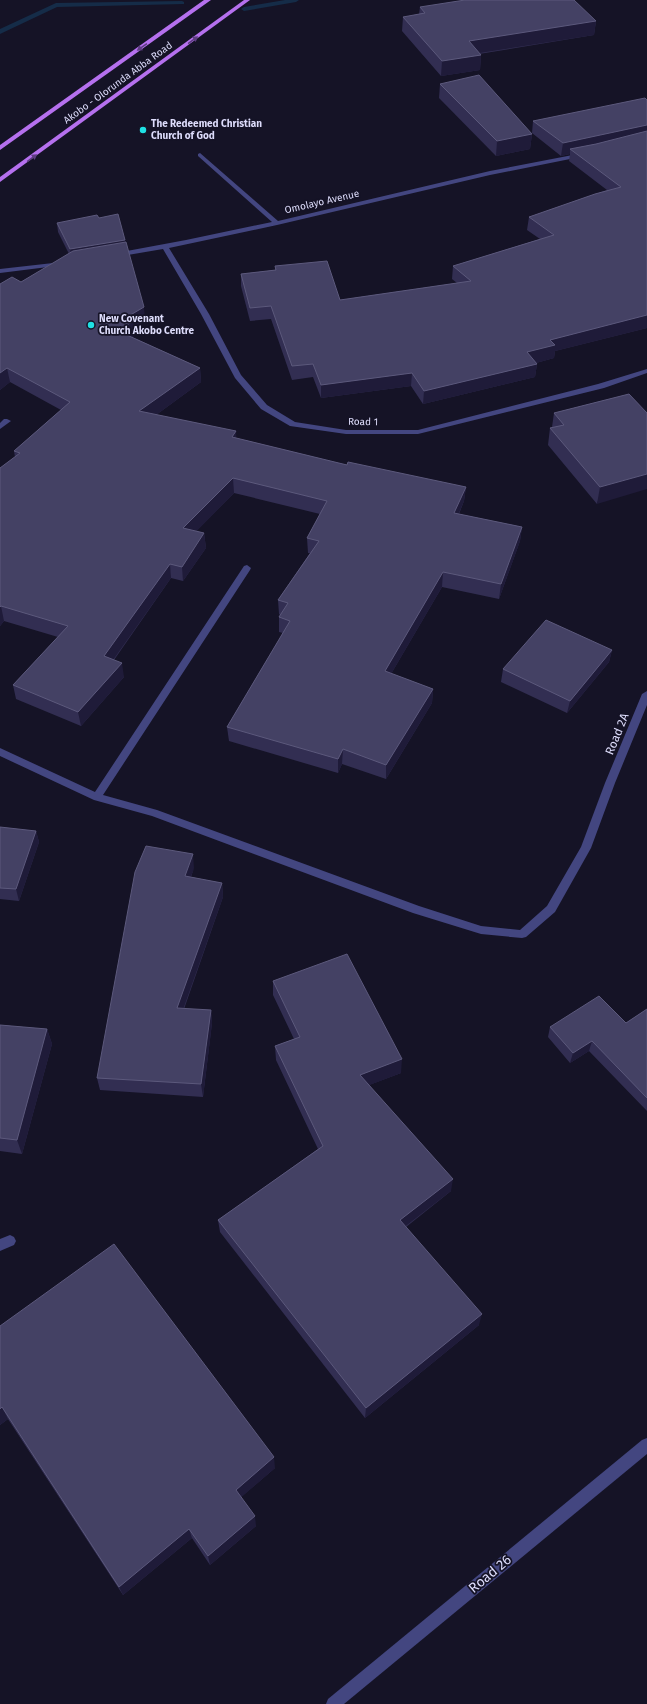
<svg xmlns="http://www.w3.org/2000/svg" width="647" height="1704" font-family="'Fira Sans',sans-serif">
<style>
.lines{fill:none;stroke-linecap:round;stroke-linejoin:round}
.stream{fill:#152c48;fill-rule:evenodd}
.minor{fill:#434680;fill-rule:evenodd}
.major{fill:#b570ee;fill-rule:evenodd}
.wall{fill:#322e52}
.shaded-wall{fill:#1f1b39}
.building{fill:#444164;stroke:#5c597c}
.oneway{fill:#5d3d80}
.poi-dot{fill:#1fe0e4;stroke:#151326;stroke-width:1.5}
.labels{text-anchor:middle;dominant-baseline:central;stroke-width:3.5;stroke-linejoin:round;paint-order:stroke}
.far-street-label{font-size:10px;fill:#dddcfb;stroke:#151326}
.far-poi-label{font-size:10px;font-weight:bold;fill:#dddcfb;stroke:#151326;text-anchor:start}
.street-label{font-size:12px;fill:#dddcfb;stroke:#151326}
.near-street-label{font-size:14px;fill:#dddcfb;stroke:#151326}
</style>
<rect width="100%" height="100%" fill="#151326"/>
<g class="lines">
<g class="stream">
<path d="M285 0H299L296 2 244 11 241 9 244 7Z"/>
<path d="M182 1 184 2V4L57 7 0 34V29L56 3Z"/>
</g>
<g class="minor">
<path d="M583 153 585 154V156L490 175 277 225 169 248 209 314 241 375 267 405 295 422 346 430H418L598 384 647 369V373L604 388 418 434H346L290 426 261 409 235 378 201 314 163 249 116 257 113 255 116 253 186 240 272 222 198 156V154L200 153 278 221 490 171Z"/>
<path d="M62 262 64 263V265L0 273V269Z"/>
<path d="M4 419H7L11 421 0 429V423Z"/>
<path d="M247 565 251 568 250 570 103 795 157 810 419 906 481 926 520 930 547 906 581 847 605 783 642 694 647 691V705L615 783 591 848 555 912 526 937 522 938 481 934 413 913 152 816 94 800 0 756V748L95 792 244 566Z"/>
<path d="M10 1235 14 1237 16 1241 14 1245 0 1251V1239Z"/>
<path d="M647 1438V1454L344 1704H326L328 1699 642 1440Z"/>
</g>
<g class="major">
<path d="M204 0H211L0 150V145Z"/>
<path d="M244 0H250L0 182V177Z"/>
</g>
</g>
<g class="wall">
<path d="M420 7 596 21 594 35 479 54 481 55 480 70 441 76 402 31 403 17 419 14Z"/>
<path d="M440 84 532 134 530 149 496 156 439 98Z"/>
<path d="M647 100V328L555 351 554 358 536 363 537 364 535 377 423 404 411 386 321 398 313 377 292 380 271 319 250 321 241 286V274L275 270V266L340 300 457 283 452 279 453 266 540 239 527 230 529 217 607 190 569 161 570 154 561 156 532 133 533 121Z"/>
<path d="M99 218 125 240 145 321 134 328 135 335 132 337 200 368 201 382 156 415 236 431V438L347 465 466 487 464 501 459 514 522 527 520 541 499 599 442 587 391 674 433 689 432 703 386 779 342 764 338 773 229 741 227 727 283 633 279 632V617L280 615 279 614 278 600 310 553H308L307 538 320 514 234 493 196 531 204 533 206 548 183 581 171 578 114 660 124 677 81 726 16 699 13 685 58 637 4 621 0 626V468L15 457 14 451 61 410 10 382 0 390V284L21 282 69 254 58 232 57 223Z"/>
<path d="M629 394 597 504 548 445 550 428 552 427 554 413Z"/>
<path d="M612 650 609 662 567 713 501 682 503 669Z"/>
<path d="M0 827 36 831 39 842 19 901 0 899Z"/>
<path d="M194 868 191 877 222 883 223 897 184 1009 211 1010 212 1023 203 1097 100 1090 97 1078Z"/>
<path d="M273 981 401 1073 369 1085 451 1191 406 1227 479 1325 365 1418 220 1232 218 1220 318 1149 276 1060 275 1046 294 1039 273 995Z"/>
<path d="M647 1009V1111L589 1051 570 1063 548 1037 550 1027 626 1023Z"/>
<path d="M0 1025 47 1029 52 1044 22 1154 0 1151Z"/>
<path d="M0 1326 275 1468 241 1497 256 1526 210 1565 192 1538 123 1595 8 1419 0 1425Z"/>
</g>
<g class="shaded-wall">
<path d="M596 21 594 35 467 55 469 41Z"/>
<path d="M481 55 480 70 441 76 442 61Z"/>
<path d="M647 125V134L570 149V154L561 156 563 143Z"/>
<path d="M532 134 530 149 496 156 497 141Z"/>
<path d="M125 240 126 250 72 259 70 249Z"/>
<path d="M144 307 145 321 134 328 135 335 119 345 118 331 127 317Z"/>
<path d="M647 315V328L555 351 554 358 525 366 527 352 550 340Z"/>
<path d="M537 364 535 377 423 404 424 391Z"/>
<path d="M7 368 10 382 0 390V373Z"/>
<path d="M200 368 201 382 141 426 139 411Z"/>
<path d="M412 373 411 386 321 398V385Z"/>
<path d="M236 431 237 446 232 437Z"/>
<path d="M647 474V489L597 504 600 487Z"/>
<path d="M233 478 234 493 185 543 183 528Z"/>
<path d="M466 487 464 501 453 527 454 513Z"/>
<path d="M522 527 520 541 499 599 501 584Z"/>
<path d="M204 533 206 548 183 581 182 567Z"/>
<path d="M170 564 171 578 106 670 104 656Z"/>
<path d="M443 572 442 587 384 686 385 671Z"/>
<path d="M1 606 4 621 0 626V607Z"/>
<path d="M612 650 609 662 567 713 570 701Z"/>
<path d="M122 663 124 677 81 726 78 712Z"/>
<path d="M433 689 432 703 386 779V765Z"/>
<path d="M343 749 342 764 338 773V759Z"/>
<path d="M36 831 39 842 19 901 16 889Z"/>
<path d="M193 854 194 868 186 890 185 876Z"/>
<path d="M222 883 223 897 179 1021 177 1008Z"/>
<path d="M211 1010 212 1023 203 1097 201 1084Z"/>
<path d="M47 1029 52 1044 22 1154 17 1140Z"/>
<path d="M592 1041 589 1051 570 1063 573 1053Z"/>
<path d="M402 1059 401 1073 359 1089 360 1075Z"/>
<path d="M453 1179 451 1191 398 1232 400 1220Z"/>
<path d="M482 1314 479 1325 365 1418 366 1408Z"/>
<path d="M2 1407 8 1419 0 1425V1409Z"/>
<path d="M274 1457 275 1468 238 1500 236 1490Z"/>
<path d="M255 1516 256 1526 210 1565 208 1556Z"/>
<path d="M189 1529 192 1538 123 1595 119 1587Z"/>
</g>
<g class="building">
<path d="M465 0H574L596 21 469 41 481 55 442 61 403 17 425 13 420 7Z"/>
<path d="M479 75 532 134 497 141 440 84Z"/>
<path d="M645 98 647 100V125L563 143 533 121Z"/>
<path d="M647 131V315L550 340 555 345 527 352 537 364 424 391 412 373 321 385 313 364 292 366 271 306 250 308 241 274 276 270 275 266 327 261 340 300 471 281 453 266 554 235 529 217 595 194 621 187 570 149 596 144Z"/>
<path d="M118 214 125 240 70 249 57 223 97 215 99 218Z"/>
<path d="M126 242 144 307 127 317 133 321 118 331 200 368 139 411 236 431 232 437 347 465 348 462 466 487 454 513 522 527 501 584 443 572 385 671 433 689 386 765 343 749 338 759 227 727 290 621 279 617 288 603 278 600 319 541 307 538 327 501 233 478 183 528 204 533 182 567 170 564 104 656 122 663 78 712 13 685 68 626 1 606 0 607V468L20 453 14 451 70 402 7 368 0 373V284L12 277 21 282 73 251Z"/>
<path d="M629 394 647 413V474L600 487 550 428 564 425 554 413Z"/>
<path d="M546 620 612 650 570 701 503 669Z"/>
<path d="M0 827 36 831 16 889 0 888Z"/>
<path d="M146 846 193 854 185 876 222 883 177 1008 211 1010 201 1084 97 1078 135 872Z"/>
<path d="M347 954 402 1059 360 1075 453 1179 400 1220 482 1314 366 1408 218 1220 323 1146 275 1046 300 1037 273 981Z"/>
<path d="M599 996 626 1023 647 1009V1098L592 1041 573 1053 550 1027Z"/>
<path d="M0 1025 47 1029 17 1140 0 1138Z"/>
<path d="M114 1244 274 1457 236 1490 255 1516 208 1556 189 1529 119 1587 2 1407 0 1409V1326Z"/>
</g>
<defs><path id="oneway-solid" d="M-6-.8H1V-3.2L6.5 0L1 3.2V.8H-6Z"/></defs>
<g class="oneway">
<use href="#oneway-solid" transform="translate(193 40) rotate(-36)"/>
<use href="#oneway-solid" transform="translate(142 47) rotate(145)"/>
<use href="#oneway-solid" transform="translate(32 158) rotate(-36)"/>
</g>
<g class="poi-dot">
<circle cx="143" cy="130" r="4"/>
<circle cx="91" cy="325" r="4"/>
</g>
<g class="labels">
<g class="far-street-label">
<text transform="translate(118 83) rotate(-36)">Akobo - Olorunda Abba Road</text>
<text transform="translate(322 202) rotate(-13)">Omolayo Avenue</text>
<text transform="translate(363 422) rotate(1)">Road 1</text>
</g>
<g class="far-poi-label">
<text x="151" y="124">The Redeemed Christian<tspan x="151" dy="12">Church of God</tspan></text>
<text x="99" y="319">New Covenant<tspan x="99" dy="12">Church Akobo Centre</tspan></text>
</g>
<g class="street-label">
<text transform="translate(617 734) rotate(-68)">Road 2A</text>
</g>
<g class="near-street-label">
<text transform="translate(490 1574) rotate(-40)">Road 26</text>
</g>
</g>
</svg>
